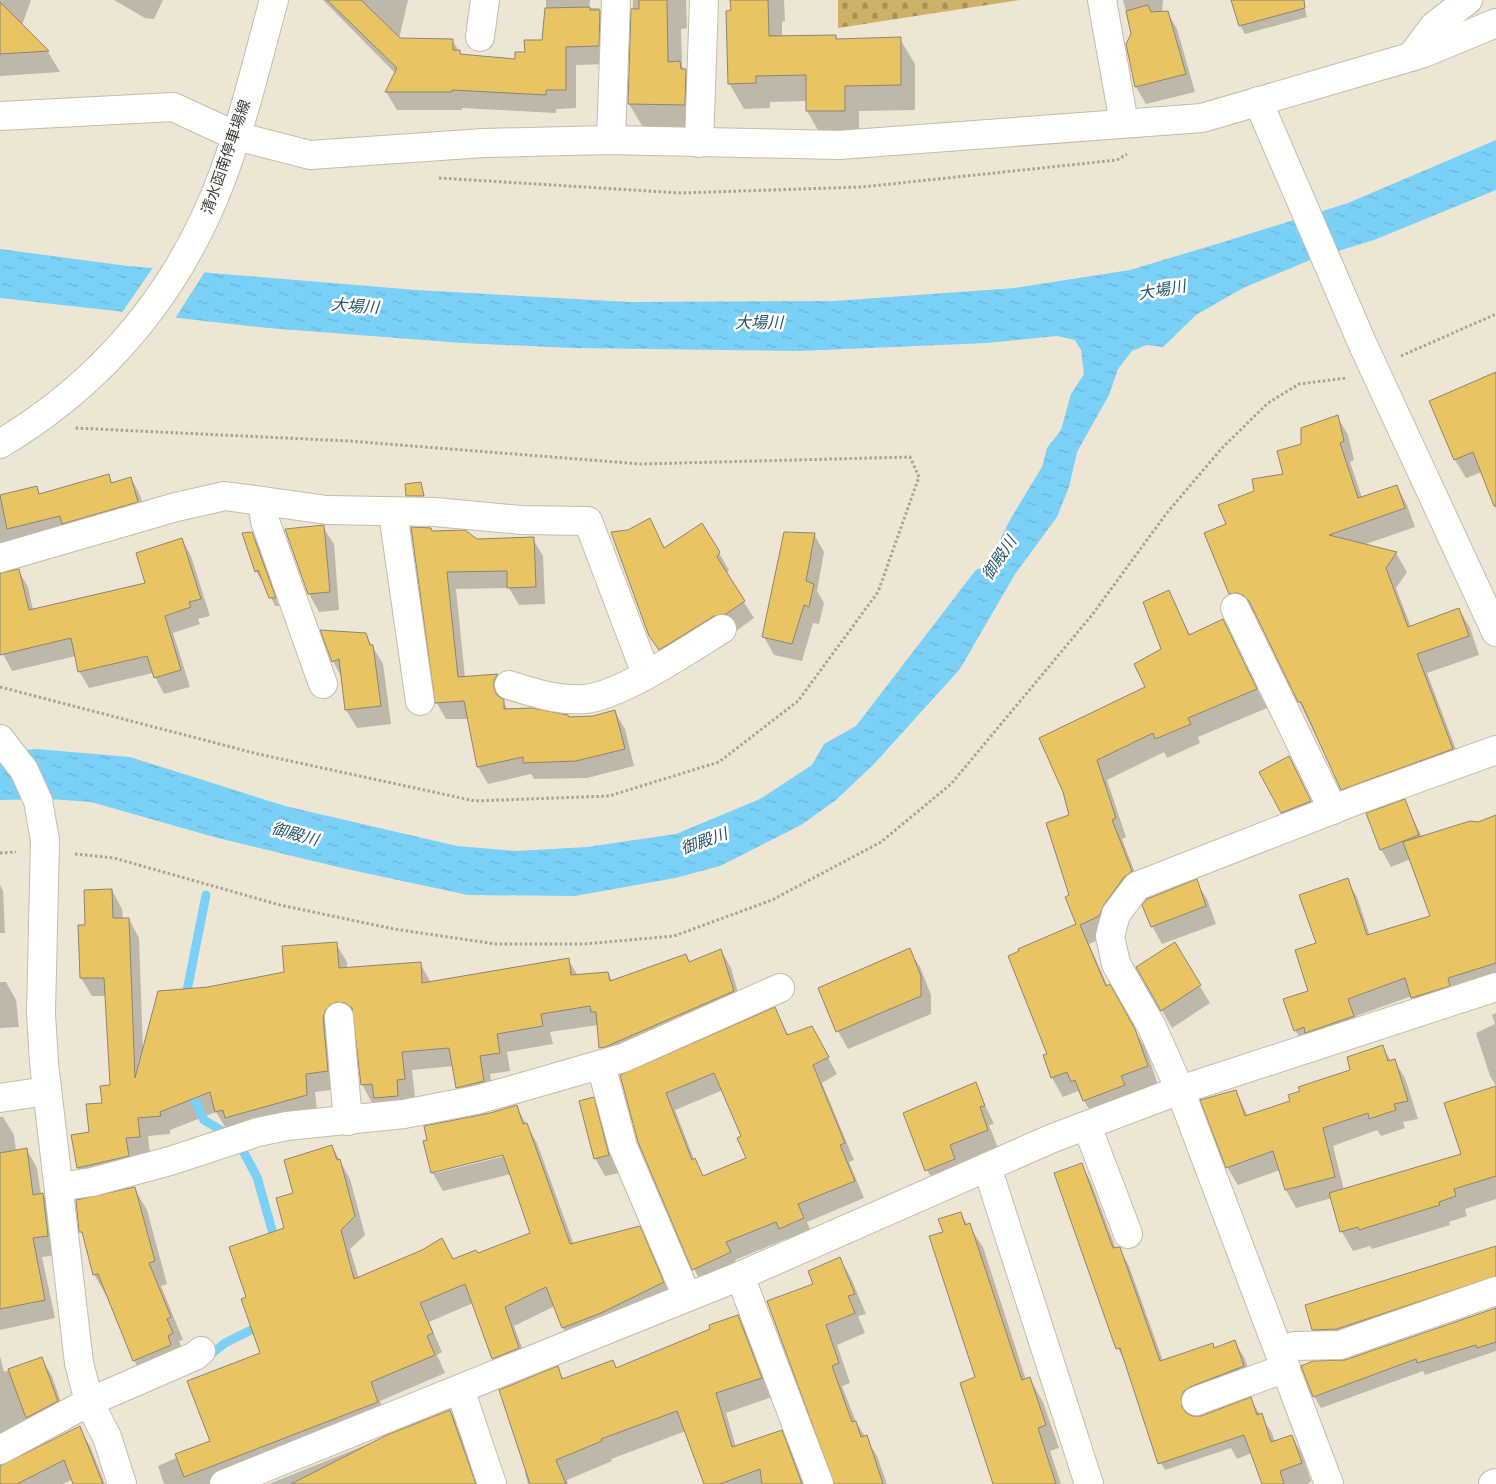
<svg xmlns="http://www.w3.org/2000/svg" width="1496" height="1484" font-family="'Fira Sans Condensed','Noto Sans JP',sans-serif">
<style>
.cemetery{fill:url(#cemetery-stones)}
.water{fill:url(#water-ripples)}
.pier{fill:#eee6d4}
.shadow{fill:#0003;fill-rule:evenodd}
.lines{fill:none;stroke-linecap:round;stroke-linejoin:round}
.stream{stroke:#7ad0f6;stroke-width:9}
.building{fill:#e9c463;stroke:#8c8574;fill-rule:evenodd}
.minor-casing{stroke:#c4bdab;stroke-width:30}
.major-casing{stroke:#c4bdab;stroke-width:30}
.path{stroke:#a9a395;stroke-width:3;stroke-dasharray:2.5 2.5;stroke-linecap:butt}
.minor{stroke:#fff;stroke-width:28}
.major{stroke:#fff;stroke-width:28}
.labels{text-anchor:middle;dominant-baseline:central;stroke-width:5;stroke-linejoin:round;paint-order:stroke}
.street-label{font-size:15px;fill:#3c3932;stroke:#fff}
.water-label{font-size:16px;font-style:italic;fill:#245468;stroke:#fff}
</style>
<defs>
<pattern id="cemetery-stones" width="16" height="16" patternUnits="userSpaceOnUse" patternTransform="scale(1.25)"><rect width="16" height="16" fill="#cdb169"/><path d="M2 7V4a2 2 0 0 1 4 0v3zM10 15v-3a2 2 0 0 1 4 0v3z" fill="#a89157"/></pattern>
<pattern id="water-ripples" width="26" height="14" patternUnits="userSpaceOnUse" patternTransform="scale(1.25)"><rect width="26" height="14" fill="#7ad0f6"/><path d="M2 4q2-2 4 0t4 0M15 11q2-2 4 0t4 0" fill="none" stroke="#6ab3d3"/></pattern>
</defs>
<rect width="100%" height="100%" fill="#eee6d4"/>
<path class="cemetery" d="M838 0H1020L838 28Z"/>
<path class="water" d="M1496 140V190L1374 240 1315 258 1243 288 1196 315 1163 347 1146 345 1132 351 1118 369 1109 395 1077 452 1069 487 1057 517 1015 574 960 669 874 764 836 800 801 825 720 866 675 878 575 896 468 895 342 868 214 837 91 802 50 799 0 800V752L36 749 130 757 285 806 457 846 516 851 587 847 676 834 760 799 812 765 824 744 856 726 975 571 994 558 996 547 1011 518 1042 467 1047 448 1061 430 1071 394 1084 374 1081 350 1075 340 1057 336 987 343 799 351 574 348 462 343 268 328 0 298V249L128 266 416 290 629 302 834 301 1015 288 1130 270 1220 243 1348 203Z"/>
<path class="pier" d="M154 266 206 270 174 320 121 314Z"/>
<g class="shadow">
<path d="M0 0H31L22 25 48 52 60 72 0 76Z"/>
<path d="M114 0H163L154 19 145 18Z"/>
<path d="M323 0H408L399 39 452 40 462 56 517 60 544 41 546 28V0H590L589 8H599L610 26 609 64 576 65V108L556 109V113L462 108V110H397L386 92 395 73Z"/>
<path d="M633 0H686L687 28 681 29 682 66 700 95 699 130 644 129 629 104Z"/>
<path d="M731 0H784L785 21 782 22V37L836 36 838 40 900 39 915 64V110L859 111V136L822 137 807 111V101L770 102V108L744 109 729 83Z"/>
<path d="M1123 0H1163L1162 12H1167L1177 29 1195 92 1146 104 1136 87 1127 44 1132 34Z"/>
<path d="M1233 0H1303L1307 17 1245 34 1240 25Z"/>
<path d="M1496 373V509L1482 472 1466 478 1455 460Z"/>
<path d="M1337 416 1348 435 1354 460 1350 462 1362 498 1397 486 1407 505 1415 527 1363 545 1396 553 1407 572 1396 588 1411 627 1459 609 1470 628 1479 655 1427 673 1463 768 1352 808 1255 613 1248 611 1241 612 1230 593 1227 525 1255 492 1285 475 1303 445Z"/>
<path d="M108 475 113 484 131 478 140 495 147 518 0 563V496L36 488 40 495Z"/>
<path d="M649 520 665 549 719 553 729 570 726 574 754 618 736 631 723 632 660 653 651 636 628 531Z"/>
<path d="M323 527 334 544 339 610 319 612 309 594Z"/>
<path d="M432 532 477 540 533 539 543 556 545 604 519 605 509 588 456 589 465 678 498 675 507 692 503 701 508 710 569 718 593 717 615 712 625 729 634 766 587 778 534 779 531 774 488 784 478 767 469 719H446L436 702Z"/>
<path d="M252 534 257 542 279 606H275L263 579 261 580 256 571Z"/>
<path d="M814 534 824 552 817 591 824 603 819 624 813 623 802 661 774 655 764 637Z"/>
<path d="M182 539 191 556 210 616 198 619 200 624 173 633 190 687 164 694 153 673 89 688 79 671 76 656 12 671 3 654 0 643V574L18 570 28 587 33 610 147 583Z"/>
<path d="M1169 592 1190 635 1222 620 1267 708 1198 737 1200 743 1167 758 1164 752 1107 780 1126 837 1122 839 1142 891 1110 935 1089 944 1108 987 1146 1049 1158 1085 1095 1119 1078 1091 1063 1097 1052 1078 1045 1056 1049 1054 1078 925 1071 896V816L1064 791 1147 688 1162 649Z"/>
<path d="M365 634 383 664 391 724 357 728 346 710 342 678 333 661Z"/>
<path d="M1289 757 1320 819 1292 830 1282 812Z"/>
<path d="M1404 801 1422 837 1496 817V982L1422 1014 1412 996 1356 1016 1362 1033 1305 1047 1295 1030 1310 992 1317 944 1347 880 1357 897 1370 936 1432 917 1411 859 1391 867 1381 849Z"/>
<path d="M1196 881 1207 899 1216 924 1162 944 1152 926Z"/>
<path d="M0 885 3 891 5 933H0Z"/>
<path d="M112 890 122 909 123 919H129L139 938 143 1050 208 988 286 973 336 944 347 962V969L420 963 431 983 568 959 578 976 608 973 612 981 686 956 690 963 721 950 731 968 743 1010 611 1065 601 1047 598 1025 550 1032 553 1044 507 1052 510 1071 490 1074 494 1100 468 1106 457 1088 454 1066 412 1070 415 1097 407 1098 408 1114 385 1116 378 1102 372 1103 362 1084 355 1020 348 1019 338 1089 315 1092 317 1113 227 1130 216 1112 170 1130V1134L148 1136 150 1155 135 1156 138 1174 89 1186 78 1168 73 1136 90 1133 111 1086 106 996H92L81 978 87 926Z"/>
<path d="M1174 944 1210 1003 1172 1028 1138 968Z"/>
<path d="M909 950 920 967 931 995V1014L848 1049 838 1031 820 989Z"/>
<path d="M0 982H6L16 1000 19 1027 0 1028Z"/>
<path d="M775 1009 789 1036 821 1045 837 1074 822 1083 854 1160 849 1162 864 1198 807 1222 813 1236 790 1246 786 1239 735 1260 739 1269 703 1286 694 1269 639 1141 621 1076ZM723 1090 742 1137 747 1158 704 1177 695 1162 675 1110Z"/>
<path d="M1496 1013V1086L1490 1076 1476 1033 1495 1024 1492 1015Z"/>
<path d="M1382 1046 1391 1061 1394 1060 1405 1078 1418 1119 1403 1122 1405 1128 1381 1136 1377 1130 1333 1146 1344 1190 1462 1154 1496 1130V1199L1465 1209 1467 1216 1449 1222 1450 1225 1372 1249 1370 1246 1353 1251 1342 1232 1332 1198 1296 1208 1286 1190 1280 1170 1238 1185 1227 1167 1236 1091 1248 1116 1292 1102 1352 1070Z"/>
<path d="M975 1084 994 1124 989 1125 998 1148 959 1163 964 1177 937 1188 927 1170Z"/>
<path d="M593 1099 603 1116 619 1173 605 1176 595 1158Z"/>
<path d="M516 1106 537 1143 574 1245 639 1227 650 1246 673 1301 573 1346 563 1328 555 1306 514 1326 529 1367 504 1377 493 1359 473 1303 429 1322 442 1352 437 1355 445 1373 380 1401 389 1423 238 1484H164L158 1466 212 1442 261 1354 248 1298 286 1229 295 1194 332 1146 350 1179 365 1235 350 1249 359 1279 478 1255 532 1234 511 1174 443 1191 432 1172 490 1114ZM508 1152 509 1155 436 1173V1170Z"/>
<path d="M0 1117H3L14 1135 16 1151 27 1150 37 1168 41 1195 43 1194 53 1213 58 1255 42 1257 55 1318 0 1330Z"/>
<path d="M1081 1164 1091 1182 1116 1249 1119 1248 1129 1266 1163 1361 1212 1344 1215 1349 1235 1342 1245 1359 1253 1384 1194 1408 1190 1416 1201 1417 1250 1399 1272 1433 1275 1442 1292 1436 1302 1454 1311 1481 1308 1484H1263L1252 1453 1237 1459 1231 1448 1165 1470 1155 1453 1126 1363 1118 1349 1092 1279Z"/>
<path d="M134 1188 147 1210 167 1284 161 1286 183 1340 179 1341 185 1356 147 1383 134 1360 107 1297 94 1274 85 1239 81 1232Z"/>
<path d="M960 1213 983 1247 1026 1380 1030 1379 1043 1402 1059 1448 1050 1451 1061 1484H995L977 1378 944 1233Z"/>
<path d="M1496 1247V1288L1320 1341 1313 1330Z"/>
<path d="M840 1259 851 1278 866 1314 858 1316 865 1333 837 1345 850 1383 842 1386 856 1422 877 1456 887 1484H835L815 1285Z"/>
<path d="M1496 1309V1351L1425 1375 1423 1371 1321 1408 1314 1396 1345 1361Z"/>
<path d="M737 1316 749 1336 772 1397 726 1413 736 1447 781 1432 793 1452 805 1484H706L686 1431 611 1459 612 1461 567 1480 568 1484H528L525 1473 527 1472 557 1368 564 1379 612 1361 617 1369 712 1330Z"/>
<path d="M0 1356 4 1372 41 1358 52 1376 67 1420 0 1458Z"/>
<path d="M450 1411 461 1430 479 1484H269Z"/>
<path d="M79 1428 90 1446 105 1484H75L73 1479 63 1484H0V1467Z"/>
</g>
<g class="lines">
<g class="stream">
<path d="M185 1001 206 895"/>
<path d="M189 1088 204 1120 224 1132 242 1149 257 1177 276 1244"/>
<path d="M206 1358 225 1343 263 1324"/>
</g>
</g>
<g class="building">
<path d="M327 0H361L400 38 453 39V50H460V54L515 59V52H525L524 40H542L545 8 590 7V10H600L599 46 566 47V90H546V95L452 90V92H385L397 68Z"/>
<path d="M639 0H667L668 62 680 61 681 69H686L685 105 628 104 631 9H639Z"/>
<path d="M730 0H768L769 36 836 35V39L901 37V85L845 86V111H806V75L756 76V83L728 84 726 11 731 10Z"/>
<path d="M1231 0H1304L1305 8 1239 26Z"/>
<path d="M0 2 49 51 0 54Z"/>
<path d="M1148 5 1151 12 1168 11 1186 74 1135 87 1126 44 1131 34 1126 11Z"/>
<path d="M1496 372V506H1494L1473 452 1454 460 1429 401Z"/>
<path d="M1338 415 1344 441 1340 443 1358 498 1397 485 1405 508 1329 535 1397 552 1386 568 1408 627 1459 608 1469 636 1417 654 1453 749 1341 790 1301 702H1298L1249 601 1243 595 1237 593 1229 594 1204 533 1226 524 1218 505 1254 491 1252 479 1283 474 1277 451 1301 444V428Z"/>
<path d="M109 474 111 483 131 477 138 502 62 524 60 516 7 529 0 495 37 486 39 494Z"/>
<path d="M421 482 424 496H406L405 484Z"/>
<path d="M650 518 664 548 702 523 720 552 717 557 745 601 726 614 714 616 659 650 649 636 611 532 628 530Z"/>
<path d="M324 525 330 592 308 594 285 529Z"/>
<path d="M411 527 431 528 432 531 465 530 477 539 534 537 536 587 507 588V571L447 572 458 677 498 674 494 680V688L497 695 504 700V709L532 708 568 715 569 717 593 716 615 710 625 749 576 761 523 763V757L477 767 464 701 435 703Z"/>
<path d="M252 532 276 598H269L258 570 255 572 242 533Z"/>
<path d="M784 532 815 533 806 581 814 584 809 607 804 605 792 644 762 637Z"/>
<path d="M182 538 201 599 189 602 191 607 165 616 181 670 154 678 147 656 78 672 71 638 0 655V573L19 569 29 610 145 583 136 553Z"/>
<path d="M1169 590 1189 635 1223 619 1257 689 1188 718 1191 724 1155 739 1153 733 1097 760 1116 818 1112 820 1132 871 1124 877 1104 905 1099 916 1080 925 1106 986 1110 984 1135 1029 1148 1066 1121 1076 1125 1085 1083 1101 1075 1080 1071 1082 1067 1072 1051 1078 1043 1055 1047 1054 1008 956 1019 951 1018 949 1076 924 1065 897 1069 895 1046 823 1069 815 1063 792 1039 738 1145 687 1134 664 1161 649 1143 602Z"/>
<path d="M320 630 366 633 370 645H373L381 706 345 710 339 659 332 662Z"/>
<path d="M1289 756 1311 801 1281 813 1259 772Z"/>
<path d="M1405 799 1419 835 1380 850 1366 813Z"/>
<path d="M1496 815V963L1448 978 1450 986 1411 998 1405 978 1348 999 1354 1016 1305 1033 1304 1027 1294 1031 1283 999 1308 991 1295 950 1316 943 1299 895 1348 878 1367 935 1430 916 1403 842 1470 821 1478 822Z"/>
<path d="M1197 879 1206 906 1151 927 1142 905 1147 899Z"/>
<path d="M112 889 113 918H129L135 1078 158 991 208 987 284 972 282 946 337 942 339 968 421 962 422 983 569 958 571 975 608 972 610 981 686 954 689 962 721 949 734 991 605 1047 599 1048 596 1012H591L590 1006 541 1014 543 1026 497 1034 500 1053 480 1056 484 1081 456 1088 449 1048 402 1052 405 1079 397 1080 398 1096 374 1098 372 1084 361 1085 352 1008 345 1003 337 1002 330 1005 325 1011 323 1018 328 1071 306 1074 307 1095 225 1118 223 1110 215 1112 210 1092 160 1112 161 1116 138 1118 140 1137 126 1138 129 1156 77 1168 71 1135 89 1132 86 1104 102 1103 100 1086 110 1085 104 978H80L78 925H85L84 890Z"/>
<path d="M1175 942 1201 985 1161 1011 1136 967Z"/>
<path d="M910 948 921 976V996L836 1032 818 988Z"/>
<path d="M775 1007 787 1035 812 1026 829 1057 813 1065 845 1143 840 1145 855 1181 798 1204 804 1218 779 1229 776 1222 726 1242 731 1252 692 1270 638 1142 620 1075ZM714 1073 741 1136 737 1138 746 1158 703 1176 695 1158 692 1160 666 1093Z"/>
<path d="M1383 1045 1388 1061 1395 1059 1408 1101 1394 1104 1396 1110 1369 1119 1368 1113 1323 1128 1335 1177 1285 1190 1273 1151 1226 1168 1200 1100 1236 1090 1245 1116 1290 1101 1288 1095 1300 1091 1298 1087 1350 1070 1347 1057Z"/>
<path d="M976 1082 985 1106 980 1107 988 1130 950 1145 955 1159 925 1171 903 1113Z"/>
<path d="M1496 1086V1176L1454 1189 1456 1196 1439 1202 1440 1205 1359 1230 1358 1227 1340 1232 1329 1193 1461 1154 1444 1103Z"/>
<path d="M594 1097 609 1155 594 1159 579 1101Z"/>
<path d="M517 1105 523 1124 527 1123 570 1244 640 1226 664 1282 601 1313 562 1328 546 1287 505 1307 519 1348 492 1359 465 1284 420 1303 433 1333 427 1336 435 1355 371 1382 378 1402 184 1477 175 1454 210 1441 187 1381 260 1353 241 1299 246 1297 229 1247 284 1228 276 1198 293 1193 284 1160 332 1145 337 1160 340 1159 355 1216 341 1230 354 1279 422 1250 442 1238 453 1259 476 1250 478 1253 530 1233 503 1155 431 1173 423 1141 427 1140 424 1126 490 1113Z"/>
<path d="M27 1148 33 1195 43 1193 48 1236 33 1238 45 1300 0 1309V1153Z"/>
<path d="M1082 1163 1113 1248 1120 1247 1160 1361 1213 1343 1214 1348 1235 1340 1244 1366 1190 1387 1184 1391 1181 1398 1182 1407 1186 1413 1193 1416H1201L1251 1397 1257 1415 1262 1413 1271 1442 1292 1435 1302 1463 1280 1471 1284 1484H1262L1244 1435 1158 1464 1120 1348 1116 1349 1054 1173Z"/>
<path d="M135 1187 155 1261 149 1263 171 1317 167 1319 173 1333 168 1336 171 1345 133 1361 98 1274 93 1275 82 1232H79L76 1200Z"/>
<path d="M961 1212 965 1225 970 1223 1022 1380 1030 1377 1046 1425 1038 1428 1056 1484H993L960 1383 975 1377 929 1236 943 1232 938 1219Z"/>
<path d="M1496 1246V1276L1337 1329 1312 1330 1305 1305Z"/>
<path d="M840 1257 855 1294 848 1296 855 1313 826 1325 839 1363 832 1366 852 1422 856 1421 861 1437 867 1435 883 1484H834L767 1301 813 1284 808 1271Z"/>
<path d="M1496 1308V1342L1477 1348 1476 1345 1417 1363 1416 1359 1313 1397 1301 1366 1313 1361 1345 1360Z"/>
<path d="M738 1315 762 1378 716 1393 732 1447 782 1430 802 1484H762L760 1469 720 1484H704L677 1411 601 1439 602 1441 556 1460 566 1484H530L499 1390 558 1366 562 1379 613 1360 616 1368 710 1329 709 1325Z"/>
<path d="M42 1357 58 1401 26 1418 8 1369Z"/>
<path d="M450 1410 476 1484H291L387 1435Z"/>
<path d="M80 1426 103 1484H73L64 1460 17 1484H0V1466Z"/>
</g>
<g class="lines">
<g class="minor-casing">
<g id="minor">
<path d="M1102 0 1124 123"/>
<path d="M480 37 485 0"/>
<path d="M1411 57 1434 26 1468 0"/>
<path d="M1258 101 1363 345 1496 632"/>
<path d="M0 116 173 107 236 136 310 155 484 143 608 140 839 145 1202 118 1424 53 1496 23"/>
<path d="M611 140 616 0"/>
<path d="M699 143 704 0"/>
<path d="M262 501 265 521 323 684"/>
<path d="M393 513 420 701"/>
<path d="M0 558 176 507 225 496 327 510 435 512 521 520 588 521 646 674"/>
<path d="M1235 608 1333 810"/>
<path d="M509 685C534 693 559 701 585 699 620 696 690 649 722 629"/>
<path d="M0 739 24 770 38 801 45 840 41 1013 44 1063 79 1363 89 1402 0 1450"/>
<path d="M339 1017 348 1121"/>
<path d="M601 1065 623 1147 687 1297"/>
<path d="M0 1098 47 1091"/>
<path d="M1087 1126 1128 1234"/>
<path d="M987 1167 1089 1484"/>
<path d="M59 1187 92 1182 170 1161 258 1132 287 1126 404 1114 476 1100 519 1088 623 1058 780 988"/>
<path d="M740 1276 819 1484"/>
<path d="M1280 1351 1295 1346 1340 1345 1496 1291"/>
<path d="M460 1389 492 1484"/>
<path d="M1196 1401 1286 1368"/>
<path d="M122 1484 107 1437 89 1402 195 1356 201 1351"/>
<path d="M224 1484 740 1276 1053 1138 1180 1090 1496 987"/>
<path d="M1329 1484 1180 1090 1152 1027 1116 964 1110 936 1116 914 1137 886 1360 799 1496 750"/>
<path d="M1493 1484 1496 1483"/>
</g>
</g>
<g class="major-casing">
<path id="major" d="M0 444C105 381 180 290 223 175 244 118 258 58 274 0"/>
</g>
<g class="path">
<path d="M439 178 681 193 862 187 1117 160 1127 154"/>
<path d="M1401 356 1496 314"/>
<path d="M0 687 258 754 475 801 609 796 719 762 798 701 878 592 919 477 910 457 641 464 349 441 75 428"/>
<path d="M0 853 16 852"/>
<path d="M75 854 114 858 280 905 394 929 496 944H584L674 936 772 900 881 842 951 784 1092 615 1166 514 1222 448 1268 403 1299 384 1346 378"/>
</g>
<use href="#minor" class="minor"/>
<use href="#major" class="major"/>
</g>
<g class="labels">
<g class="street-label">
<text transform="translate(226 157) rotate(-71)">清水函南停車場線</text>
</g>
<g class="water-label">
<text transform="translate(1162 290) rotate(-10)">大場川</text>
<text transform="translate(355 306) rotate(4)">大場川</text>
<text x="759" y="322">大場川</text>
<text transform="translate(999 558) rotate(-56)">御殿川</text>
<text transform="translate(295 834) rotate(15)">御殿川</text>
<text transform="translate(704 841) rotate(-20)">御殿川</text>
</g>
</g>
</svg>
